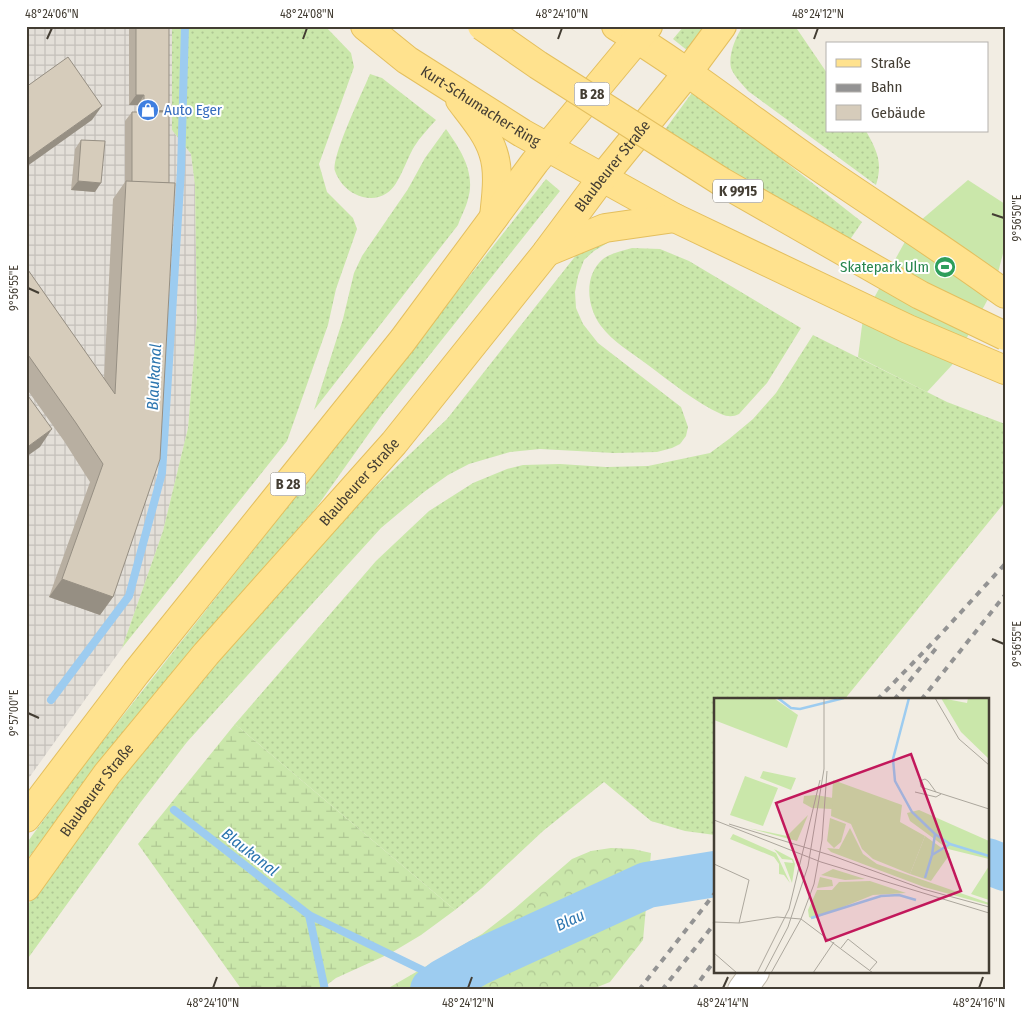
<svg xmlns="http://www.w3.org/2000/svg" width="1031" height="1016" font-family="'Fira Sans Condensed',sans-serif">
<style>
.industrial{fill:url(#industrial-grid)}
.grass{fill:url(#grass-dots)}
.forest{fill:url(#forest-crowns)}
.wetland{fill:url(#wetland-marsh)}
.pitch{fill:#cae7aa}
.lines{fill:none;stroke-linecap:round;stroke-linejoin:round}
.stream{stroke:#9dccf0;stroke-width:8}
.river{stroke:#9dccf0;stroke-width:46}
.minor-casing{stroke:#c0b8a8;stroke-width:30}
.major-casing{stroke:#e4bf5e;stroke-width:30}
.minor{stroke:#fff;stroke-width:28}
.major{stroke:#ffe28e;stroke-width:28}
.rail{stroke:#939393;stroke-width:4;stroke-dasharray:6 6;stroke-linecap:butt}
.major-bridge-casing{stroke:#e4bf5e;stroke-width:30;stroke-linecap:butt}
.major-bridge{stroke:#ffe28e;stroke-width:28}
.wall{fill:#b8afa1}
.shaded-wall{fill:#968f83}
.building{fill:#d6ccbb;stroke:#968f83}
.ticks{fill:none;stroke:#433d33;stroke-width:2}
.labels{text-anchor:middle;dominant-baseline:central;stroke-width:4;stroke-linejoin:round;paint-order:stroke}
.shield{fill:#fff;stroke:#7b7770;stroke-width:1}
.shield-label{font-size:14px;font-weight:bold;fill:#433d33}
.street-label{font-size:15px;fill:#433d33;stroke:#fff}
.shop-label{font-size:15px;fill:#366cbe;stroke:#fff;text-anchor:start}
.leisure-label{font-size:15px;fill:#27864d;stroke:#fff;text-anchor:end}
.water-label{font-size:16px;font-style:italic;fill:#2c75af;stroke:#fff}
.inset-river{fill:none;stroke:#9dccf0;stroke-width:2.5}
.inset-road{fill:none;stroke:#aca79d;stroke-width:1}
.view{fill:#c2185b;fill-opacity:0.15;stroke:#c2185b;stroke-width:2.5}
.inset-edge{fill:none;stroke:#433d33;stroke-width:2.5}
.neatline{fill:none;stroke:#433d33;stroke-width:2}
.ticks-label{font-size:12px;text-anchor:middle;fill:#433d33}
</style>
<defs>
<pattern id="industrial-grid" width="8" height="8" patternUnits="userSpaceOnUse" patternTransform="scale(1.25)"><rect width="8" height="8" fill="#e3dfd8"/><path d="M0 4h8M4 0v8" fill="none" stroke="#c4c0ba"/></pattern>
<pattern id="grass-dots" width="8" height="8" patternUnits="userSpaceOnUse" patternTransform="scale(1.25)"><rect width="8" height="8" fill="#cae7aa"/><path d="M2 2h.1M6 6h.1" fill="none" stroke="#afc793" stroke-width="1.8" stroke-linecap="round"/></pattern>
<pattern id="forest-crowns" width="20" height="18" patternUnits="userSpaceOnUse" patternTransform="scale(1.25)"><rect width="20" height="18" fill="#cae7aa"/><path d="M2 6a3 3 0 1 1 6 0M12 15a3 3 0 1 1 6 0" fill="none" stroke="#afc793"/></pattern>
<pattern id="wetland-marsh" width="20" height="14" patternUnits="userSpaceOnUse" patternTransform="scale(1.25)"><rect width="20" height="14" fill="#cae7aa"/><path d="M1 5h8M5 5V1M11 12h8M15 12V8" fill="none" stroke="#afc793"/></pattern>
</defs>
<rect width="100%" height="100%" fill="#f2ede3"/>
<path class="industrial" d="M26 26H172V130L191 154 195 185 197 319 188 428 163 531 122 648 26 782Z"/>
<g class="grass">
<path d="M172 26H325L351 53 354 67 319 164 327 192 353 218 357 229 336 289 328 325 287 441 122 648 163 531 188 428 197 319 195 185 191 154 172 130Z"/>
<path d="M684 26H708L688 51 673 39Z"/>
<path d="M743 26H795L827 73V131H866C877 151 883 162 876 185L748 91C742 84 734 76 731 68 728 55 736 36 743 26Z"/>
<path d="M370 74 382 78 436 120C428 129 420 137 414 147 406 160 399 186 387 193 377 200 365 199 355 194 346 190 338 180 335 171 331 157 363 91 370 74Z"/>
<path d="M694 90 862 222 847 244 661 135Z"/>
<path d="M446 129C460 149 476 172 468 199 466 208 461 216 458 225L314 410 343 319 354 273 362 256 408 189 425 158Z"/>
<path d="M546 179 560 191 382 415 316 508 187 655 131 722 26 861V844L80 770Z"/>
<path d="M610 237 609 242 594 251 584 260 578 276 575 292 576 308 583 324 598 343 681 407 688 427 686 436 680 444 672 448 657 452 614 453 540 449 510 452 469 464 448 475 424 492 381 528 187 742 140 803 26 961V907L120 781 223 651 356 505 447 419 577 254 590 246Z"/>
<path d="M632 248 660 249 689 261 801 328 767 383 739 414C733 417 728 417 721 414 695 402 671 382 648 365 632 353 613 342 601 326 587 307 583 276 603 259 611 253 622 251 632 248Z"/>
<path d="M813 335 947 402 1005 424V502L844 700H715V835L685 831 651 821 604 782 543 831 482 888 455 910 235 724 376 561 429 511 473 483 507 469 523 465 560 464 606 467 648 466 710 453 729 439 753 419 776 393Z"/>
</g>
<path class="forest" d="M611 848 633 849 651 853 643 940 610 982 590 990H385L482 934 513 910 572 859 591 851Z"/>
<path class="wetland" d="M235 724 455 910 421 935 391 953 336 978 320 990H242L138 844Z"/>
<path class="pitch" d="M968 180 1005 204V246L994 288 952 365 927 392 858 357 863 318 913 227Z"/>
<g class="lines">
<g class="stream">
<path d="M51 700 129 596 162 473 181 170 185 26"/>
<path d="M174 810 309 915 325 990"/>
<path d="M309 915 445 981"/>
</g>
<g class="river">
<path d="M987 861 1005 868"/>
<path d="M433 990 445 981 479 962 647 885 715 874"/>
</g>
<g class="minor-casing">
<path id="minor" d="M742 990 755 972"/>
</g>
<g class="major-casing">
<g id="major">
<path id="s1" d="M365 26 407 60 522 133 675 218 908 329 1005 370"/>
<path d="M616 26C685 67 747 117 813 163 877 207 942 248 1005 294"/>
<path d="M460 100C472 116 487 133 493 152 500 172 496 197 494 217"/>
<path d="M547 252 605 228 675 218"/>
<path d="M26 818 136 673 403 340 535 162 648 26"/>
<path id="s2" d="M26 887 107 774 206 654 394 443 546 253 602 178 688 72 722 26"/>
</g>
</g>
<use href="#minor" class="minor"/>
<use href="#major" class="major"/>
<g class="rail">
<path d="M877 700 941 634 1005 564"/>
<path d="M894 700 938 646"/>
<path d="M921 700 1005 595"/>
<path d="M639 990 715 893"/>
<path d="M662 990 715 923"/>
<path d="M693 990 715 960"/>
</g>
<g class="major-bridge-casing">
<path id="major-bridge" d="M482 26 538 65 722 182 920 295 1005 336"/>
</g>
<use href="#major-bridge" class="major-bridge"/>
</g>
<g class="wall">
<path d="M129 26H169V111L113 597 100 615 49 597 90 482 64 441 26 388V267L104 379 113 199 125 182V121L132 112H138V105H129Z"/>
<path d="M81 140 95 192 71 190 75 149Z"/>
</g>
<g class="shaded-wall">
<path d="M136 95H144L138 105H129Z"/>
<path d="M102 106 92 120 26 167V160Z"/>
<path d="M144 110 169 111 162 120H138Z"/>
<path d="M78 181 101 183 95 192 71 190Z"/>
<path d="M52 429 40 447 26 457V448Z"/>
<path d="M62 579 113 597 100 615 49 597Z"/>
</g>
<g class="building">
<path d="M136 26H169V111L144 110V95H136Z"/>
<path d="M68 57 102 106 26 160V87Z"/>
<path d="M132 112H169V183L132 182Z"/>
<path d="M81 140 105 141 101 183 78 181Z"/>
<path d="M126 181 175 183 160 459 113 597 62 579 103 464 76 423 26 352V267L115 394Z"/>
<path d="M26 393 52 429 26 448Z"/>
</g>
<path class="ticks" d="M47 39 52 28M303 39 307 28M558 39 562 28M814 39 818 28M992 214 1004 218M28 288 39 293M992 639 1004 644M28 713 39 718M213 988 217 977M468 988 472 977M723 988 728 977M979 988 983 977"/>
<defs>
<g id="shop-disc" transform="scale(1.125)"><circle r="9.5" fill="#3f7fe0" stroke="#fff"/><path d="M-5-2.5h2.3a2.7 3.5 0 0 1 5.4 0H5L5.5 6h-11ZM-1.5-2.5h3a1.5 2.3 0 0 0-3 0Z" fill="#fff"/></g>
<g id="stadium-disc" transform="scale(1.125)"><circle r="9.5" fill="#2e9e5b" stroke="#fff"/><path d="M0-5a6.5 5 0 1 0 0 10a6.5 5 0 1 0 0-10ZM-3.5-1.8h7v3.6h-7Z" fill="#fff"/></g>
</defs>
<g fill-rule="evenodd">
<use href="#shop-disc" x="148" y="110"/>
<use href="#stadium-disc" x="945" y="267"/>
</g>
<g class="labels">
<g class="shield">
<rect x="574.5" y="82.5" width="35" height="23" rx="4"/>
<rect x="713" y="179.5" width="50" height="23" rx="4"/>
<rect x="270.5" y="472.5" width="35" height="23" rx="4"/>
</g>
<g class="shield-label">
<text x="592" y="94">B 28</text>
<text x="738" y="191">K 9915</text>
<text x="288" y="484">B 28</text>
</g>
<g class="street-label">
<text stroke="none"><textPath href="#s1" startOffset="141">Kurt-Schumacher-Ring</textPath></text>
<text stroke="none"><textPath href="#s2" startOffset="930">Blaubeurer Straße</textPath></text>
<text stroke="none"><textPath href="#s2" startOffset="525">Blaubeurer Straße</textPath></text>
<text stroke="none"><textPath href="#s2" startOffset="120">Blaubeurer Straße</textPath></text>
</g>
<g class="shop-label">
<text x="164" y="110">Auto Eger</text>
</g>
<g class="leisure-label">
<text x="929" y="267">Skatepark Ulm</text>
</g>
<g class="water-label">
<text transform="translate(154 377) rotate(-87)">Blaukanal</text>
<text transform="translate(250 852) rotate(38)">Blaukanal</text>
<text transform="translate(570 920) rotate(-25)">Blau</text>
</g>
</g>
<g transform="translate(714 698)">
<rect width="275" height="275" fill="#f2ede3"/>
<path d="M0 0 61 1 84 17 73 50 0 22ZM227 0 253 5 254 0H275V61L247 34ZM49 73 82 80 77 92 46 80ZM119 82 188 107 186 124 211 138 196 176 159 161 148 151 137 126 117 118ZM94 117 83 143 34 130 73 138ZM116 120 132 126 127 144 120 150 113 143ZM136 130 149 156 163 166 275 205V207L210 189 117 154 113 150 125 151ZM19 136 62 155 76 185 70 177 65 176V166L60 159 16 141ZM60 151 79 161 81 166 78 185 70 164 79 165 78 162 68 161ZM275 168V202L257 196ZM119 171 151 181 131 182 107 177ZM106 179 118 182 119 188 103 190ZM156 183 192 195 159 197 99 221 95 219 94 212 103 192H118L125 184Z" fill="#cae7aa"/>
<path d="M31 78 64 90 49 128 16 117ZM205 112 275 143V161L234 151 196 123 193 115Z" fill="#cae7aa"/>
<path d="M211 138 236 156 217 183 196 176Z" fill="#cae7aa"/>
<path d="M102 97 119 100 118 111 98 110 89 105 90 98Z" fill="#cae7aa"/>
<path class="inset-river" d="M64 0 77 10 86 11 130 0M195 0 179 61 181 83 198 114 221 136 236 146 275 158M218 157 221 136M211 180 218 157 236 146M97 220 167 198 185 197 202 202"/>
<path class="inset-road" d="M221 0 245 41 275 67M211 81 214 83 222 94 207 89 206 83ZM201 94 222 99 227 96M222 94 275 111M0 122 107 164 275 215M15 126 119 158 209 191 275 209M0 166 35 182 25 225M0 224 25 225 63 219 87 221 159 275M127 250 134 241 163 264 156 272M0 255 23 275M43 275 75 211 106 82M50 275 74 229 94 168 110 71V0M57 275 87 221 100 186 108 142 113 73M99 275 120 244"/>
<path class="view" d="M197 56 247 193 112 243 62 105Z"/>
<rect width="275" height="275" class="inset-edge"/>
</g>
<rect width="1031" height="1016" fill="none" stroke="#ffffff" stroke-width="55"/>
<rect x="826" y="42" width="162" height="90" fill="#ffffff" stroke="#b4b1ad"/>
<rect x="836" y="59" width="25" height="8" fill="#ffe28e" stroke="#b4b1ad"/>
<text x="871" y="68" font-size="15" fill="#433d33">Straße</text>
<rect x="836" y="84" width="25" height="8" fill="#939393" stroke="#b4b1ad"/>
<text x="871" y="92" font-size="15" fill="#433d33">Bahn</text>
<rect x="836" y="105" width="25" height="15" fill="#d6ccbb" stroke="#b4b1ad"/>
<text x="871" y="118" font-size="15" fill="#433d33">Gebäude</text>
<rect x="28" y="28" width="976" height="960" class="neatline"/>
<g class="ticks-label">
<text x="52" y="18">48°24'06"N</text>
<text x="307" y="18">48°24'08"N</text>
<text x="562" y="18">48°24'10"N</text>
<text x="818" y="18">48°24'12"N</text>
<text transform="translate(1017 218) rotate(-90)" y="4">9°56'50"E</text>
<text transform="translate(14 288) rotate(-90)" y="4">9°56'55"E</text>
<text transform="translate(1017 644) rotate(-90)" y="4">9°56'55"E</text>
<text transform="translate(14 713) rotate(-90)" y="4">9°57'00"E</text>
<text x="213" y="1007">48°24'10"N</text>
<text x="468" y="1007">48°24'12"N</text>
<text x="723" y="1007">48°24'14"N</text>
<text x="979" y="1007">48°24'16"N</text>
</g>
</svg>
